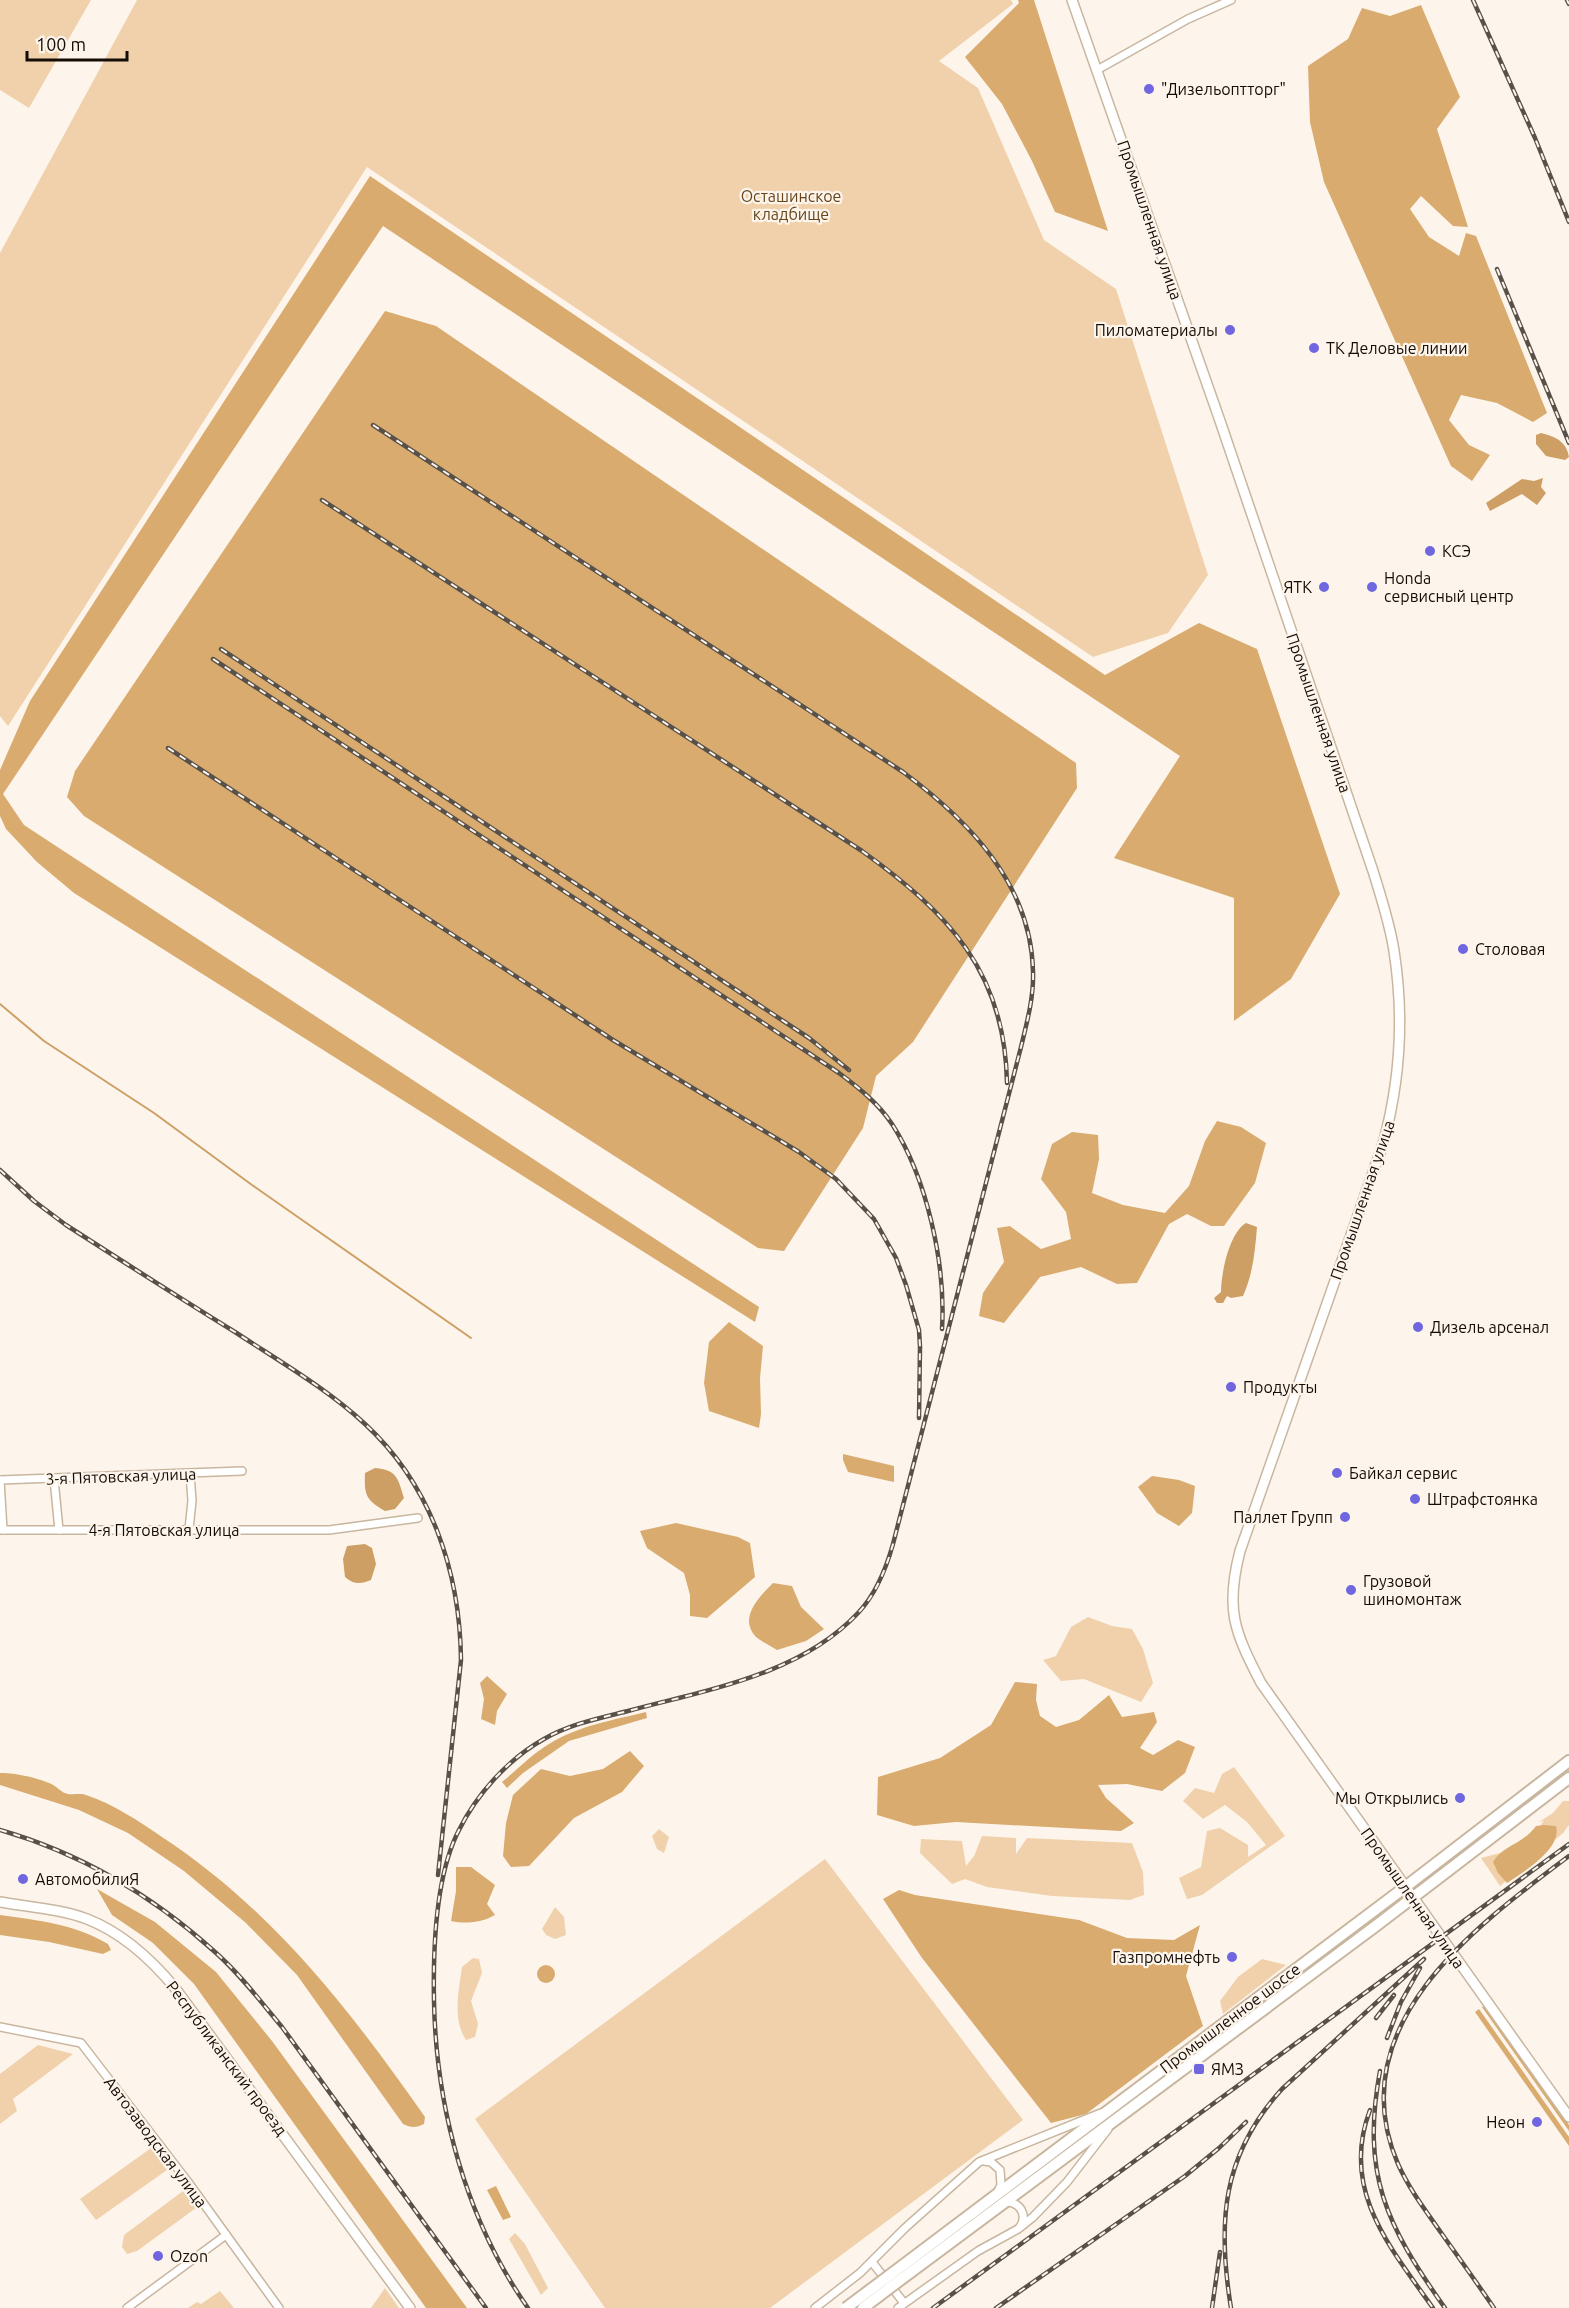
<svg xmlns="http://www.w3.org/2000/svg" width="1569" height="2308" font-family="Ubuntu,sans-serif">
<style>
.green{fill:#f0d1ab}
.forest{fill:#d9ab6f}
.water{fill:#cd9f64}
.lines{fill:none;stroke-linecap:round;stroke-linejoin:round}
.stream{stroke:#cd9f64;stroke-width:2}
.minor-casing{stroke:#c9b69f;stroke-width:10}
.tertiary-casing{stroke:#c9b69f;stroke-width:12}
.secondary-casing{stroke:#c9b69f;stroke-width:14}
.minor{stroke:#fff;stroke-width:7}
.tertiary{stroke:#fff;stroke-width:9}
.secondary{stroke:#fff;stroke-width:10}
.rail-casing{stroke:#585149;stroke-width:4.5}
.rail{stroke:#fdf5ec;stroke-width:2;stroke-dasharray:7;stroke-linecap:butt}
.secondary-bridge-casing{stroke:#c9b69f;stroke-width:14;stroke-linecap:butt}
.secondary-bridge{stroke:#fff;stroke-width:10}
.poi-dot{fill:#6f66e0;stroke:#fdf5ec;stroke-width:2}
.labels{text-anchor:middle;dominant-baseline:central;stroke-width:4.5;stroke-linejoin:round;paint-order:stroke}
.poi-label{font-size:16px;fill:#140d06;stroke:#fdf5ec;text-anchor:start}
.park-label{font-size:16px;fill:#67471a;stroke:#fdf5ec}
.street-label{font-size:16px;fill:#140d06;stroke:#fdf5ec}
</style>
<rect width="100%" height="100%" fill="#fdf5ec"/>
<g class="green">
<path d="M0 0H91L29 108 0 90Z"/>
<path d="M137 0H1011L1013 4 939 61 978 88 1044 240 1116 289 1208 575 1168 633 1093 657 367 167 8 726 0 716V253Z"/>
<path d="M1088 1617 1112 1626 1132 1629 1143 1649 1153 1683 1141 1702 1084 1679 1061 1681 1043 1660 1056 1656 1071 1627Z"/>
<path d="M1569 1766V1773L1424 1883 1421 1882 1422 1880Z"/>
<path d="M1234 1767 1285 1836 1202 1895 1187 1899 1179 1878 1201 1867 1207 1831 1220 1828 1248 1845V1857L1266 1845 1247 1822 1225 1805 1203 1819 1183 1801 1195 1788 1214 1793 1222 1774Z"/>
<path d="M1563 1801H1569V1825L1563 1833 1500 1886 1481 1858C1499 1853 1520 1850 1534 1836 1539 1832 1539 1825 1544 1821L1539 1822 1553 1813Z"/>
<path d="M659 1829 669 1837 664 1853 657 1849 652 1836Z"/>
<path d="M982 1836 1016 1838V1854L1027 1838 1132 1843 1143 1872 1144 1895 1130 1900 1052 1896 987 1887 965 1879 952 1884 920 1853 921 1839 962 1841 966 1866 974 1856Z"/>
<path d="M825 1859 1023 2120 770 2308H605L475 2119Z"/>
<path d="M1393 1903H1396L1394 1906 1028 2180 996 2201Z"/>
<path d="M555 1907 564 1917 566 1935 555 1939 546 1935 542 1929Z"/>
<path d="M473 1958 479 1959 482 1973 471 2001 478 2024 475 2037 466 2040C452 2019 459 1990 462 1967Z"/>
<path d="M1262 1959 1286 1965 1223 2014 1220 2001 1238 1977Z"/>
<path d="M38 2045 73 2054 13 2099 17 2111 0 2124V2074Z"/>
<path d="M151 2148 167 2170 96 2220 80 2199Z"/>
<path d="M183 2191 196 2208 137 2251 127 2254 122 2247 124 2235Z"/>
<path d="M515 2233 525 2244 548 2288 541 2295 509 2239Z"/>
<path d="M385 2288 399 2308H371Z"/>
<path d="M220 2291 234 2308H188L197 2302 201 2304Z"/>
</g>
<g class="forest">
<path d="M1018 0H1034L1108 231 1055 212 1032 161 1002 104 965 57 1019 3Z"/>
<path d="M1421 5 1460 97 1437 129 1468 227 1453 226 1421 196 1410 209 1429 237 1459 256 1466 233 1476 236 1547 413 1533 422 1497 403 1461 395 1449 420 1469 445 1490 455 1472 481 1451 466 1324 182 1310 122 1308 66 1348 39 1362 8 1390 16Z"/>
<path d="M370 176 1105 675 1199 623 1257 649 1340 894 1291 979 1234 1021V898L1114 858 1180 756 383 226 3 794 24 825 759 1307 755 1322 74 893 37 862 6 829 0 816V770L30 701Z"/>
<path d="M385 311 436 326 1076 763 1077 788 913 1042 876 1076 863 1128 784 1251 758 1248 84 816 67 797 75 771Z"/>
<path d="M1217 1121 1241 1127 1266 1143 1255 1183 1224 1226H1211L1187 1214 1169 1224 1137 1283 1117 1284 1081 1267 1040 1277 1004 1323 979 1316 983 1293 1004 1262 997 1228 1010 1226 1041 1249 1071 1239 1066 1212 1041 1179 1052 1144 1072 1132 1098 1135 1099 1159 1092 1193 1123 1205 1165 1213 1189 1186 1205 1141Z"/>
<path d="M729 1322 763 1346 760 1378 761 1414 759 1428 709 1411 704 1383 709 1342Z"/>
<path d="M843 1454 894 1466V1482L848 1472 843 1460Z"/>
<path d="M1152 1476 1179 1480 1195 1486 1192 1513 1179 1526 1157 1513 1138 1487Z"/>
<path d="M676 1523 738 1537 750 1543 755 1577 707 1618 690 1616V1595L684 1573 647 1548 640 1531Z"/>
<path d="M773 1583 792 1586 801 1607 824 1629 806 1641 777 1650C771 1646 762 1642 756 1637 738 1618 759 1597 773 1583Z"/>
<path d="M487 1676 507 1694 497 1711 495 1725 481 1719 484 1699 480 1683Z"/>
<path d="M1015 1682 1037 1684 1036 1700 1040 1716 1056 1727 1079 1720 1109 1695 1122 1717 1154 1712 1157 1722 1140 1748 1153 1755 1178 1740 1195 1747 1185 1773 1162 1791 1127 1784 1098 1785 1106 1798 1134 1823 1121 1831 956 1822 914 1826 877 1815 878 1777 940 1758 991 1725Z"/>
<path d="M646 1712 647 1718 569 1741 523 1773 507 1788 502 1782C517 1770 532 1754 549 1744 578 1726 613 1720 646 1712Z"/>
<path d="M630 1751 644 1766 622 1792 574 1818 529 1866 511 1867 503 1856 506 1823 513 1795 541 1769 570 1776 603 1769Z"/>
<path d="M0 1773C16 1773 34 1777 49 1783 56 1785 61 1793 68 1794 74 1795 81 1793 86 1795 113 1804 139 1821 162 1837 273 1910 350 2010 425 2117L424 2124C416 2128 411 2128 403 2124L297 1975 246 1923 184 1871 128 1833 79 1810 0 1785Z"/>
<path d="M1544 1825 1556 1826C1562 1849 1525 1871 1507 1883L1498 1873 1493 1862C1503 1845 1522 1845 1536 1826Z"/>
<path d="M456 1867H471L495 1885 487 1904 495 1915C481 1923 466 1924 451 1921L456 1891Z"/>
<path d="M97 1889 155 1922 216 1972 272 2041 467 2308H426L194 1984 153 1943 112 1915Z"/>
<path d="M899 1890 915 1895 1079 1920 1127 1938 1174 1940 1200 1925 1186 1976 1203 2026 1086 2114 1051 2123 922 1958 883 1899Z"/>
<path d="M0 1915C40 1921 72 1923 108 1944L111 1950 103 1954 49 1942 0 1935Z"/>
<circle cx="546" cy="1974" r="9"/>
<path d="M1485 2005 1569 2125V2131L1482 2007Z"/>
<path d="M1479 2009 1569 2137V2146L1475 2012Z"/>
<path d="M496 2186 511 2217 503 2220 487 2190Z"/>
</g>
<g class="water">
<path d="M1541 433C1556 437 1566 441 1569 457L1565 460 1546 456 1536 444V435Z"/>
<path d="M1543 478 1541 487 1546 493 1537 505 1522 494 1490 511 1486 503 1522 479 1534 481Z"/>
<path d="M1246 1223 1257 1227C1255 1251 1253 1274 1243 1296L1231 1298 1227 1296 1223 1303H1217L1214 1298 1221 1292C1221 1274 1229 1233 1246 1223Z"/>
<path d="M375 1468C397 1470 398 1478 404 1498L395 1509 385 1511C366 1500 364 1495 365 1473Z"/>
<path d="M365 1544 372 1548 376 1564 371 1580C361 1584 354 1585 345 1577L343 1559 347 1546Z"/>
</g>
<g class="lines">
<path class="stream" d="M0 1004 44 1041 154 1113 252 1185 471 1338"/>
<g class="minor-casing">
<g id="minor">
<path d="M1097 70 1188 19 1231 0"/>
<path d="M54 1479 59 1530"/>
<path d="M0 1480 242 1471"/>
<path d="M0 1480 3 1530"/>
<path d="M189 1529 192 1501 190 1473"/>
<path d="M0 1530H329L418 1518"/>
<path d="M0 2027 81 2043 188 2182 279 2308"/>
<path d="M984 2161 991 2162 1000 2170 1001 2185 997 2193"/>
<path d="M1006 2202C1020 2202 1028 2215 1020 2227"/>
<path d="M872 2262 904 2303"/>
<path d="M127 2308 226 2235"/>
<path d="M815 2308 860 2273 905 2228 979 2162 1101 2113"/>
<path d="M898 2308 978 2251 1018 2229 1033 2217 1067 2182 1108 2129"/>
</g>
</g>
<g class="tertiary-casing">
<g id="tertiary">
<path d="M1072 0 1219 418 1373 871C1381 897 1390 924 1394 951 1404 1015 1400 1082 1383 1144L1240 1551C1225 1609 1234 1631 1261 1683L1569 2117"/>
<path d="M0 1902C28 1907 61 1909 87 1919 123 1933 151 1959 175 1988L410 2308"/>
</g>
</g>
<g class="secondary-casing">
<g id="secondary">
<path d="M890 2275 1400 1891 1569 1761"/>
<path d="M896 2283 1377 1925 1569 1778"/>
</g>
</g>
<use href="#minor" class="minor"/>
<use href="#tertiary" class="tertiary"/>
<use href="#secondary" class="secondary"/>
<g class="rail-casing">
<g id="rail">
<path d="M1473 0 1535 138 1569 222"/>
<path d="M1567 0 1569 4"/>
<path d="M1497 269 1569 443"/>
<path d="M373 425 903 772C969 821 1031 884 1033 971 1034 997 1027 1022 1021 1047L893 1544C886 1569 876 1594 858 1613 800 1675 706 1690 628 1711 600 1718 570 1724 544 1739 508 1759 477 1794 459 1830 435 1876 433 1949 434 2001 436 2108 466 2220 528 2308"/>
<path d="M322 500 862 851C948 913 1005 971 1007 1083"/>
<path d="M221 649 809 1038 849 1070"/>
<path d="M213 659 839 1073C859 1088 878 1103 892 1124 927 1178 946 1265 942 1329"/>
<path d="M168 748 613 1040 799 1152 836 1179 874 1219 896 1258 906 1285 919 1330 920 1347 919 1418"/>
<path d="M0 1170 34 1201 66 1225C122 1261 178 1297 235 1332 279 1361 326 1388 365 1424 431 1485 460 1571 461 1660L438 1875"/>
<path d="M0 1830C80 1853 153 1896 215 1952 240 1974 261 2002 282 2027L486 2308"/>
<path d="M1376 2018 1394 1995"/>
<path d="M1387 2038 1401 2002 1420 1968"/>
<path d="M1380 2071C1361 2174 1386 2225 1445 2308"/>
<path d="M1370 2110C1340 2189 1389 2246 1433 2308"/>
<path d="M933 2308 1569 1844"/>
<path d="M996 2308 1185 2176 1219 2148 1246 2122"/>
<path d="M1212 2308 1220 2252"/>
<path d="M1231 2308C1217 2222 1222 2155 1282 2089L1424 1959"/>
<path d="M1494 2308C1477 2283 1459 2258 1442 2234 1426 2211 1409 2189 1398 2164 1339 2027 1474 1927 1569 1856"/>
</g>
</g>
<use href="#rail" class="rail"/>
<g class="secondary-bridge-casing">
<g id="secondary-bridge">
<path d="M846 2308 890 2275"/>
<path d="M863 2308 896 2283"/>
</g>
</g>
<use href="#secondary-bridge" class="secondary-bridge"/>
</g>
<g class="poi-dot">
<circle cx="1149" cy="89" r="6"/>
<circle cx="1230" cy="330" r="6"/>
<circle cx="1314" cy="348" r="6"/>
<circle cx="1430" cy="551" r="6"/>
<circle cx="1324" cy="587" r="6"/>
<circle cx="1372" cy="587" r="6"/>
<circle cx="1463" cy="949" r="6"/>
<circle cx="1418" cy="1327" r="6"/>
<circle cx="1231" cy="1387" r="6"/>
<circle cx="1337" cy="1473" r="6"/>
<circle cx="1415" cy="1499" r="6"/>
<circle cx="1345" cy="1517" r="6"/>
<circle cx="1351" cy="1590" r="6"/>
<circle cx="1460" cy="1798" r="6"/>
<circle cx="23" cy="1879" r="6"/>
<circle cx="1232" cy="1957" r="6"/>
<rect x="1193" y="2063" width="12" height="12" rx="3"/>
<circle cx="1537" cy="2122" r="6"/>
<circle cx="158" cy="2256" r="6"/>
</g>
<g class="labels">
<g class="poi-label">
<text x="1161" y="89">"Дизельоптторг"</text>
<text x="1218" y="330" text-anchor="end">Пиломатериалы</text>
<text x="1326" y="348">ТК Деловые линии</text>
<text x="1442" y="551">КСЭ</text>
<text x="1384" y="578">Honda<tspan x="1384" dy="18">сервисный центр</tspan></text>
<text x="1312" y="587" text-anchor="end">ЯТК</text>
<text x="1475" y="949">Столовая</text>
<text x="1430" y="1327">Дизель арсенал</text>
<text x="1243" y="1387">Продукты</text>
<text x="1349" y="1473">Байкал сервис</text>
<text x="1427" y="1499">Штрафстоянка</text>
<text x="1333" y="1517" text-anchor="end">Паллет Групп</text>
<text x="1363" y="1581">Грузовой<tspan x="1363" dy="18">шиномонтаж</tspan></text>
<text x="1448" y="1798" text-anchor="end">Мы Открылись</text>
<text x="35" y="1879">АвтомобилиЯ</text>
<text x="1220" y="1957" text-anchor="end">Газпромнефть</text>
<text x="1211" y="2069">ЯМЗ</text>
<text x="1525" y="2122" text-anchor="end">Неон</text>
<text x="170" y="2256">Ozon</text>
</g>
<g class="park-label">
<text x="791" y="196">Осташинское<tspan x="791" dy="18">кладбище</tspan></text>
</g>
<g class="street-label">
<text transform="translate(1150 220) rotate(71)">Промышленная улица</text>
<text transform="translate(1319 713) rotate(71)">Промышленная улица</text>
<text transform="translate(1362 1200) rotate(-71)">Промышленная улица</text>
<text transform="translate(121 1476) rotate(-2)">3-я Пятовская улица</text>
<text x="164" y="1530">4-я Пятовская улица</text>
<text transform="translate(1413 1898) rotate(55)">Промышленная улица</text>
<text transform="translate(1230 2018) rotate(-37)">Промышленное шоссе</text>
<text transform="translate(227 2058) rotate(53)">Республиканский проезд</text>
<text transform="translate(156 2142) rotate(53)">Автозаводская улица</text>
</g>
</g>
<path d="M27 51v9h100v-9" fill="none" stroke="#140d06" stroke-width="3"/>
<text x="36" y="51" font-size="18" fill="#140d06" stroke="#fdf5ec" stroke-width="4.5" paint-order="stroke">100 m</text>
</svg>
